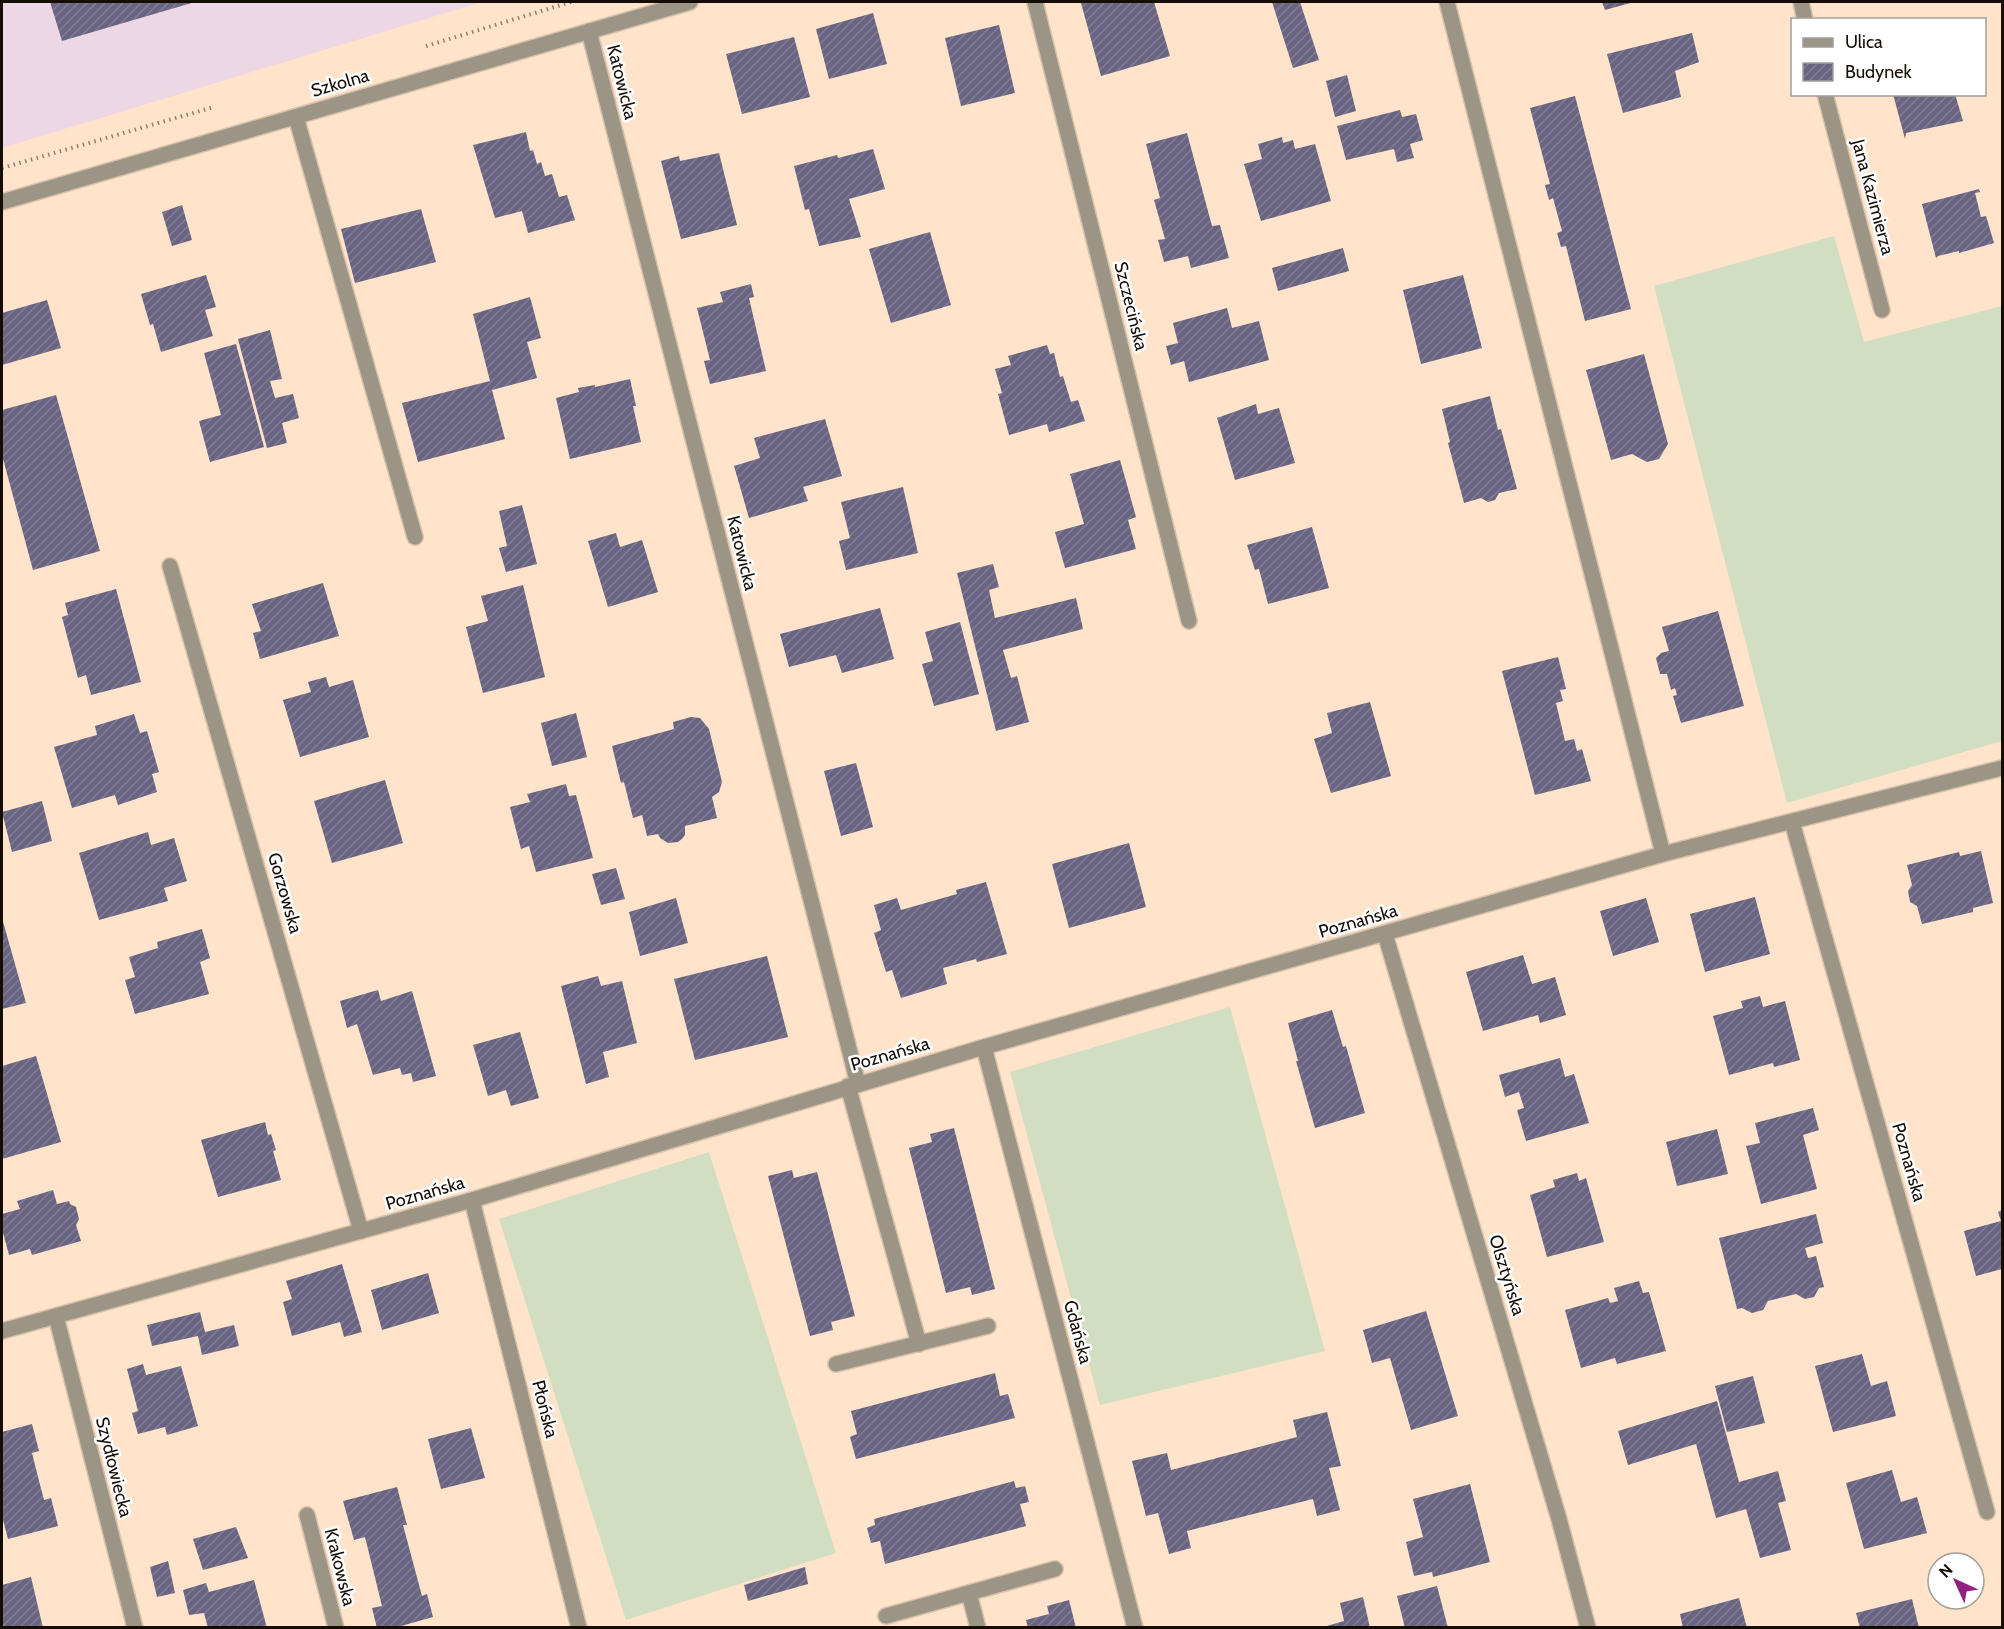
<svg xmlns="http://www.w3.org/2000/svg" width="2004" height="1629" font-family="Cabin,sans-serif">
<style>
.education{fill:#eed7e4}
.grass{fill:#d1dec1}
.building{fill:url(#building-hatch)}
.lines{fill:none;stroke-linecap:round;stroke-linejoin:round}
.lane-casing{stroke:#dac1aa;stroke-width:18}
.street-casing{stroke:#dac1aa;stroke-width:18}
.path{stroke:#937f6e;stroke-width:4;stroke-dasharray:1.5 4.5;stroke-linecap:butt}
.lane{stroke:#9b9586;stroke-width:15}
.street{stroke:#9b9586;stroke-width:15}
.labels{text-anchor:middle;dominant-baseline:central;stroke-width:5;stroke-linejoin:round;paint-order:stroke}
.street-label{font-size:18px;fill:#150c04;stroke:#fff}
</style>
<defs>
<pattern id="building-hatch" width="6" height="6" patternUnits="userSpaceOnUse" patternTransform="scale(1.5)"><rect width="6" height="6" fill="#6a6483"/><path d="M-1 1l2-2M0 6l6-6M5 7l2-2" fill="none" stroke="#827d92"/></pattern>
</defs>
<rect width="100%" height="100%" fill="#ffe3ca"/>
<path class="education" d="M2 2H482L2 148Z"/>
<g class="grass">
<path d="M1834 236 1864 342 2002 306V741L1787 803 1654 286Z"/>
<path d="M1230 1007 1325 1351 1100 1405 1010 1072Z"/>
<path d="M709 1152 836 1553 626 1620 499 1219Z"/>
</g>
<g class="building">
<path d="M50 2H195L62 41Z"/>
<path d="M1086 2H1154L1170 56 1101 76 1081 3Z"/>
<path d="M1272 2H1300L1319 60 1293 68Z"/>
<path d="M1602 2H1634L1605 10Z"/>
<path d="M873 13 887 64 829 79 816 29Z"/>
<path d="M999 25 1015 93 961 106 945 38Z"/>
<path d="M1692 33 1699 62 1675 71 1681 97 1623 113 1607 54Z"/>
<path d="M794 37 810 97 742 114 726 54Z"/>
<path d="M1347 75 1356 111 1335 117 1326 81Z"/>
<path d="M1893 94H1955L1963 121 1906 133 1905 139Z"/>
<path d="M1575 96 1631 309 1585 321 1566 246 1561 247 1557 233 1562 231 1553 198 1549 200 1545 185 1550 184 1530 108Z"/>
<path d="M1400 110 1402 117 1416 114 1423 140 1410 144 1414 158 1397 162 1394 149 1346 160 1337 126Z"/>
<path d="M526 132 530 151 533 150 537 164 541 162 545 176 552 174 559 197 567 195 575 220 528 233 522 211 495 218 473 145Z"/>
<path d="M1187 133 1212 226 1220 225 1229 258 1191 268 1188 256 1164 262 1158 240 1165 239 1154 200 1160 198 1146 144Z"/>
<path d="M1282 137 1283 143 1293 140 1295 149 1315 144 1331 201 1261 221 1244 164 1262 159 1258 144Z"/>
<path d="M873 149 885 189 849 199 861 237 819 246 809 209 805 210 794 166 837 155 838 158Z"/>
<path d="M719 153 737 225 681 239 661 161 679 156 680 161Z"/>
<path d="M1979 189 1980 192 1975 193 1981 217 1986 216 1994 243 1959 253V251L1938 256 1936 258 1922 204Z"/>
<path d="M182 205 192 240 172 246 162 212Z"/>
<path d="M421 209 436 262 355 283 341 229Z"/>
<path d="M930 232 951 305 891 323 869 249Z"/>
<path d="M1343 248 1349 271 1278 291 1272 268Z"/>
<path d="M206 275 216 307 205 310 213 336 161 352 153 324 150 325 141 294Z"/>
<path d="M1463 275 1482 348 1421 364 1403 290Z"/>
<path d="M751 284 754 297 749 298 766 371 710 384 704 361 710 360 697 308 723 302 720 292Z"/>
<path d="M530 297 541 338 527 342 537 378 492 390 505 439 418 462 402 403 490 381 473 314Z"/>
<path d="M47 300 61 348 2 365V313Z"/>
<path d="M1227 308 1232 328 1259 321 1269 360 1189 382 1184 361 1171 365 1166 346 1178 343 1173 323Z"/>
<path d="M270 330 282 379 270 381 275 398 293 394 299 418 282 423 287 443 267 448 238 339Z"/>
<path d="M236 344 264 447 210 462 199 421 221 415 204 353Z"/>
<path d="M1047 345 1050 354 1054 353 1060 377 1063 376 1071 402 1078 400 1085 421 1049 432 1047 424 1009 435 998 394 1002 393 995 369 1011 365 1008 356Z"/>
<path d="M1644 354 1668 444 1659 459 1647 462 1632 454 1611 460 1586 370Z"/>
<path d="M630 379 636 406H633L641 442 570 459 556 398 579 392 578 388 595 385V387Z"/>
<path d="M56 395 100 551 33 570 2 455V410Z"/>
<path d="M1490 396 1498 430 1501 429 1517 489 1499 493 1495 500 1488 502 1481 498 1464 503 1448 443 1450 442 1442 409Z"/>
<path d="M1256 404 1258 414 1279 408 1295 463 1235 480 1217 418Z"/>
<path d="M825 419 842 476 803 487 808 501 749 518 734 466 760 458 754 438Z"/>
<path d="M1120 460 1136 517 1128 520 1136 549 1065 568 1055 532 1084 524 1070 474Z"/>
<path d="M903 487 918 553 846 570 839 541 850 538 841 502Z"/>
<path d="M522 505 537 564 506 572 499 548 507 546 499 511Z"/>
<path d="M1312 527 1329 588 1268 604 1259 569 1255 570 1247 545Z"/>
<path d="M616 533 620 547 642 540 658 592 608 607 588 541Z"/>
<path d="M993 564 999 587 989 590 995 618 1076 598 1083 629 1003 650 1011 678 1017 676 1029 722 996 731 957 573Z"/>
<path d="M323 583 339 636 260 659 253 633 261 631 252 604Z"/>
<path d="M523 585 545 677 483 693 466 627 488 621 481 596Z"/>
<path d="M116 589 141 682 91 695 86 675 78 678 62 617 68 615 65 603Z"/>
<path d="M880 608 894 659 842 673 836 655 789 667 780 634Z"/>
<path d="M1718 611 1744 706 1681 723 1673 696 1677 695 1675 688 1671 690 1667 674H1660L1656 658 1661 653 1669 651 1662 627Z"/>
<path d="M960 622 979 694 934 706 922 664 933 661 925 632Z"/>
<path d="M1558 657 1566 689 1560 690 1563 701 1556 703 1565 741 1574 739 1577 751 1582 749 1591 781 1535 795 1502 671Z"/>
<path d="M326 677 329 687 353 680 369 737 300 757 283 700 311 692 308 682Z"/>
<path d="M1370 702 1391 776 1331 793 1314 739 1332 733 1327 713Z"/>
<path d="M576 713 587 757 552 766 541 723Z"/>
<path d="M134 714 140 733 147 731 159 772 152 774 157 792 118 805 115 795 72 808 54 747 97 735 95 726Z"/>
<path d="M691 717 700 718 709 729 722 782 719 792 712 797 717 818 685 826V835L682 839 678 842 668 843 660 838 658 834 647 836 642 815 633 818 624 782 621 783 612 746 674 729 673 722Z"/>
<path d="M856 763 873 827 841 836 824 771Z"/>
<path d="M385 780 403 843 332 863 314 801Z"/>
<path d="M566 784 569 796 576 795 593 858 536 872 529 846 521 849 510 807 530 802 527 794Z"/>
<path d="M42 801 52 841 12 852 2 812Z"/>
<path d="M148 832 151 845 174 838 187 881 164 888 168 901 99 920 79 853Z"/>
<path d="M1129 843 1146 907 1069 928 1052 864Z"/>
<path d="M1981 851 1993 903 1973 908V912L1922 924 1917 906 1910 902 1908 891 1912 885 1907 865 1959 852 1960 856Z"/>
<path d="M616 868 625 899 601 905 592 874Z"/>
<path d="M986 882 1007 954 977 962 976 959 943 968 947 984 901 998 892 970 886 972 874 933 881 930 874 905 897 898 901 910 957 894 956 890Z"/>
<path d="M1755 897 1770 954 1705 972 1690 914Z"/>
<path d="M676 898 688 943 640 956 629 912Z"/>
<path d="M1646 898 1659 942 1613 956 1600 911Z"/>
<path d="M2 918 26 1003 2 1009Z"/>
<path d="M202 929 210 958 200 962 209 994 135 1014 125 980 135 977 129 957 158 948 157 942Z"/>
<path d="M1523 955 1532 984 1555 977 1566 1015 1540 1023 1538 1015 1483 1031 1466 972Z"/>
<path d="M767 956 788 1037 695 1060 674 979Z"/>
<path d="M598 976 601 986 622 981 637 1043 603 1052 609 1077 586 1084 561 986Z"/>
<path d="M378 990 381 1001 412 991 436 1076 413 1082 411 1073 402 1075 400 1068 373 1075 357 1024 347 1028 340 1001Z"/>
<path d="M1760 996 1763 1007 1785 1001 1800 1060 1774 1067 1773 1063 1729 1075 1713 1016 1743 1008 1741 1001Z"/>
<path d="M1332 1010 1343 1047 1346 1046 1365 1113 1315 1128 1296 1061H1298L1288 1023Z"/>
<path d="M520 1032 539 1098 511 1106 506 1090 488 1096 473 1045Z"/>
<path d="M36 1056 61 1142 2 1159V1066Z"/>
<path d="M1560 1058 1565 1077 1574 1074 1589 1123 1526 1141 1517 1110 1524 1108 1519 1092 1505 1097 1499 1075Z"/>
<path d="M1813 1108 1819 1130 1803 1135 1817 1189 1761 1204 1746 1146 1760 1143 1755 1123Z"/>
<path d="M265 1122 268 1135 271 1134 276 1150 273 1151 281 1180 218 1197 201 1140Z"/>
<path d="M954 1128 995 1289 972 1295 970 1287 946 1293 909 1148 932 1142 930 1134Z"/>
<path d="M1717 1129 1728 1174 1677 1186 1666 1142Z"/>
<path d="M792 1170 794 1178 817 1172 855 1316 831 1322 833 1330 810 1336 768 1176Z"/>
<path d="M1577 1173 1579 1181 1586 1178 1604 1242 1547 1257 1530 1195 1555 1187 1553 1180Z"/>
<path d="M53 1190 57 1204 69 1201 70 1204 76 1207 79 1219 76 1225 81 1241 32 1255 30 1249 9 1255 2 1229V1214L20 1209 17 1201Z"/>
<path d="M2002 1210V1269L1976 1276 1964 1231 2001 1221 1998 1212Z"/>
<path d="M1816 1214 1823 1243 1805 1248 1808 1258 1816 1256 1824 1287 1819 1288 1814 1297 1805 1299 1796 1294 1768 1301 1763 1310 1752 1313 1742 1308 1737 1309 1719 1238Z"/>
<path d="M342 1264 362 1332 344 1337 340 1322 292 1336 283 1302 292 1299 286 1281Z"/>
<path d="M428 1273 439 1313 382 1330 371 1290Z"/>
<path d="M1639 1281 1643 1293 1649 1292 1666 1351 1617 1364 1615 1358 1581 1368 1565 1310 1608 1298 1610 1303 1618 1301 1614 1288Z"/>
<path d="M1426 1311 1458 1416 1411 1430 1390 1358 1372 1363 1363 1330Z"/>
<path d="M200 1312 205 1332 234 1325 239 1346 202 1355 198 1336 152 1346 147 1325Z"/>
<path d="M1862 1354 1871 1386 1887 1381 1896 1416 1833 1432 1815 1366Z"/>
<path d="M143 1364 146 1375 181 1366 198 1426 167 1435 165 1427 138 1434 132 1413 138 1411 127 1369Z"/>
<path d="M995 1373 1000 1396 1008 1394 1015 1418 856 1459 850 1437 857 1434 851 1411Z"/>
<path d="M1753 1376 1765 1423 1727 1432 1715 1386Z"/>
<path d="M1717 1401 1739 1482 1778 1471 1786 1501 1778 1503 1791 1550 1760 1558 1746 1509 1716 1518 1696 1444 1628 1465 1618 1431Z"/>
<path d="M1327 1412 1341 1466 1329 1468 1340 1510 1317 1516 1313 1499 1218 1523 1187 1531 1191 1548 1169 1554 1158 1513 1146 1516 1132 1461 1167 1453 1171 1470 1202 1462 1297 1437 1293 1420Z"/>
<path d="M32 1424 39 1451 32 1453 38 1477 44 1500 51 1498 58 1526 8 1539 2 1516V1432Z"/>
<path d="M471 1428 485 1478 441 1489 428 1439Z"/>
<path d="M1892 1470 1901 1502 1917 1497 1927 1533 1864 1549 1846 1483Z"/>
<path d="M1014 1481 1016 1488 1025 1486 1029 1502 1020 1504 1026 1526 885 1564 880 1541 871 1543 867 1528 875 1525 874 1519Z"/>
<path d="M1470 1484 1490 1562 1433 1577 1432 1572 1414 1576 1406 1542 1423 1537 1413 1499Z"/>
<path d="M397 1487 407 1525H403L422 1596 427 1594 433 1617 394 1628H377L372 1608 382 1606 365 1537 354 1540 343 1501Z"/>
<path d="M236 1527 248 1558 203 1570 193 1539Z"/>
<path d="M168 1561 175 1593 157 1597 150 1567Z"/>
<path d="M805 1567 808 1584 748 1601 744 1585Z"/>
<path d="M31 1577 43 1628H4L2 1620V1585Z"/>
<path d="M254 1580 267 1628H208L204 1613 189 1615 183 1590 206 1583 209 1592Z"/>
<path d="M1437 1586 1448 1628H1405L1397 1596Z"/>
<path d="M1363 1597 1370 1628H1320L1344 1621 1340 1603Z"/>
<path d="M1739 1598 1747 1628H1683L1680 1614Z"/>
<path d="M1912 1599 1919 1628H1860L1856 1613Z"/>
<path d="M1069 1600 1076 1628H1028L1026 1620 1049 1614 1047 1606Z"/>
</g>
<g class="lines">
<g class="lane-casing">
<g id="lane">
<path d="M296 117 415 537"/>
<path d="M848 1086 919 1344"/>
<path d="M836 1364 988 1326"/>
<path d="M969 1593 978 1628"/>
<path d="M886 1616 1055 1569"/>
</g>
</g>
<g class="street-casing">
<g id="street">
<path d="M1035 2 1189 621"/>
<path d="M1447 2 1663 854"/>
<path d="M1801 2 1805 20"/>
<path d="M589 31 858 1084"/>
<path d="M1825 94 1882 310"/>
<path d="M2 202 690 2"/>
<path d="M170 566 361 1231"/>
<path d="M1792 822 1987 1512"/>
<path d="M1385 934 1559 1519 1588 1628"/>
<path d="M984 1047 1135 1628"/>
<path d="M472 1200 579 1628"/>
<path d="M56 1316 135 1628"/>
<path d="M2 1331 472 1200 984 1047 1663 854 2002 768"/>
<path d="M307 1515 336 1628"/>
</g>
</g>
<g class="path">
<path d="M426 46 571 2"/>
<path d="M2 168 214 107"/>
</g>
<use href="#lane" class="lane"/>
<use href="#street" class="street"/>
</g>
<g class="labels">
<g class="street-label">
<text transform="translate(622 82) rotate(76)">Katowicka</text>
<text transform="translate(340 83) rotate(-16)">Szkolna</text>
<text transform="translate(1873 197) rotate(75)">Jana Kazimierza</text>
<text transform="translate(1131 306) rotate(76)">Szczecińska</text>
<text transform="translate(742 553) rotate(76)">Katowicka</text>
<text transform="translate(285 893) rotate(74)">Gorzowska</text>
<text transform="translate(1358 921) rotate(-16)">Poznańska</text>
<text transform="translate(890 1054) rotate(-16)">Poznańska</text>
<text transform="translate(1909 1162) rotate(74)">Poznańska</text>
<text transform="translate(425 1193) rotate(-16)">Poznańska</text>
<text transform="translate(1507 1275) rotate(73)">Olsztyńska</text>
<text transform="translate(1078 1332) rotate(75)">Gdańska</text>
<text transform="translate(545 1409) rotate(76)">Płońska</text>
<text transform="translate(114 1467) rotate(76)">Szydłowiecka</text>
<text transform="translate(340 1567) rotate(76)">Krakowska</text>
</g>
</g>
<rect width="2004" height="1629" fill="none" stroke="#150c04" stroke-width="6"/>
<rect x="1791" y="18" width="195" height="78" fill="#ffffff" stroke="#a19e9b" stroke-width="1.5"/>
<rect x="1803" y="38" width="30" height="9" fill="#9b9586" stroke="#a19e9b" stroke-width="1.5"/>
<text x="1845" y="48" font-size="18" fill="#150c04">Ulica</text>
<rect x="1803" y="63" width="30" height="18" fill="url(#building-hatch)" stroke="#a19e9b" stroke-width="1.5"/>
<text x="1845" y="78" font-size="18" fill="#150c04">Budynek</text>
<g transform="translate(1956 1581) rotate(315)"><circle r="28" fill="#ffffff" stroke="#a19e9b" stroke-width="1.5"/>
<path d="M0-4.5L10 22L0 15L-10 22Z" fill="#902183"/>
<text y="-9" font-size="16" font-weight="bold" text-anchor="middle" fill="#150c04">N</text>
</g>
</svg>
